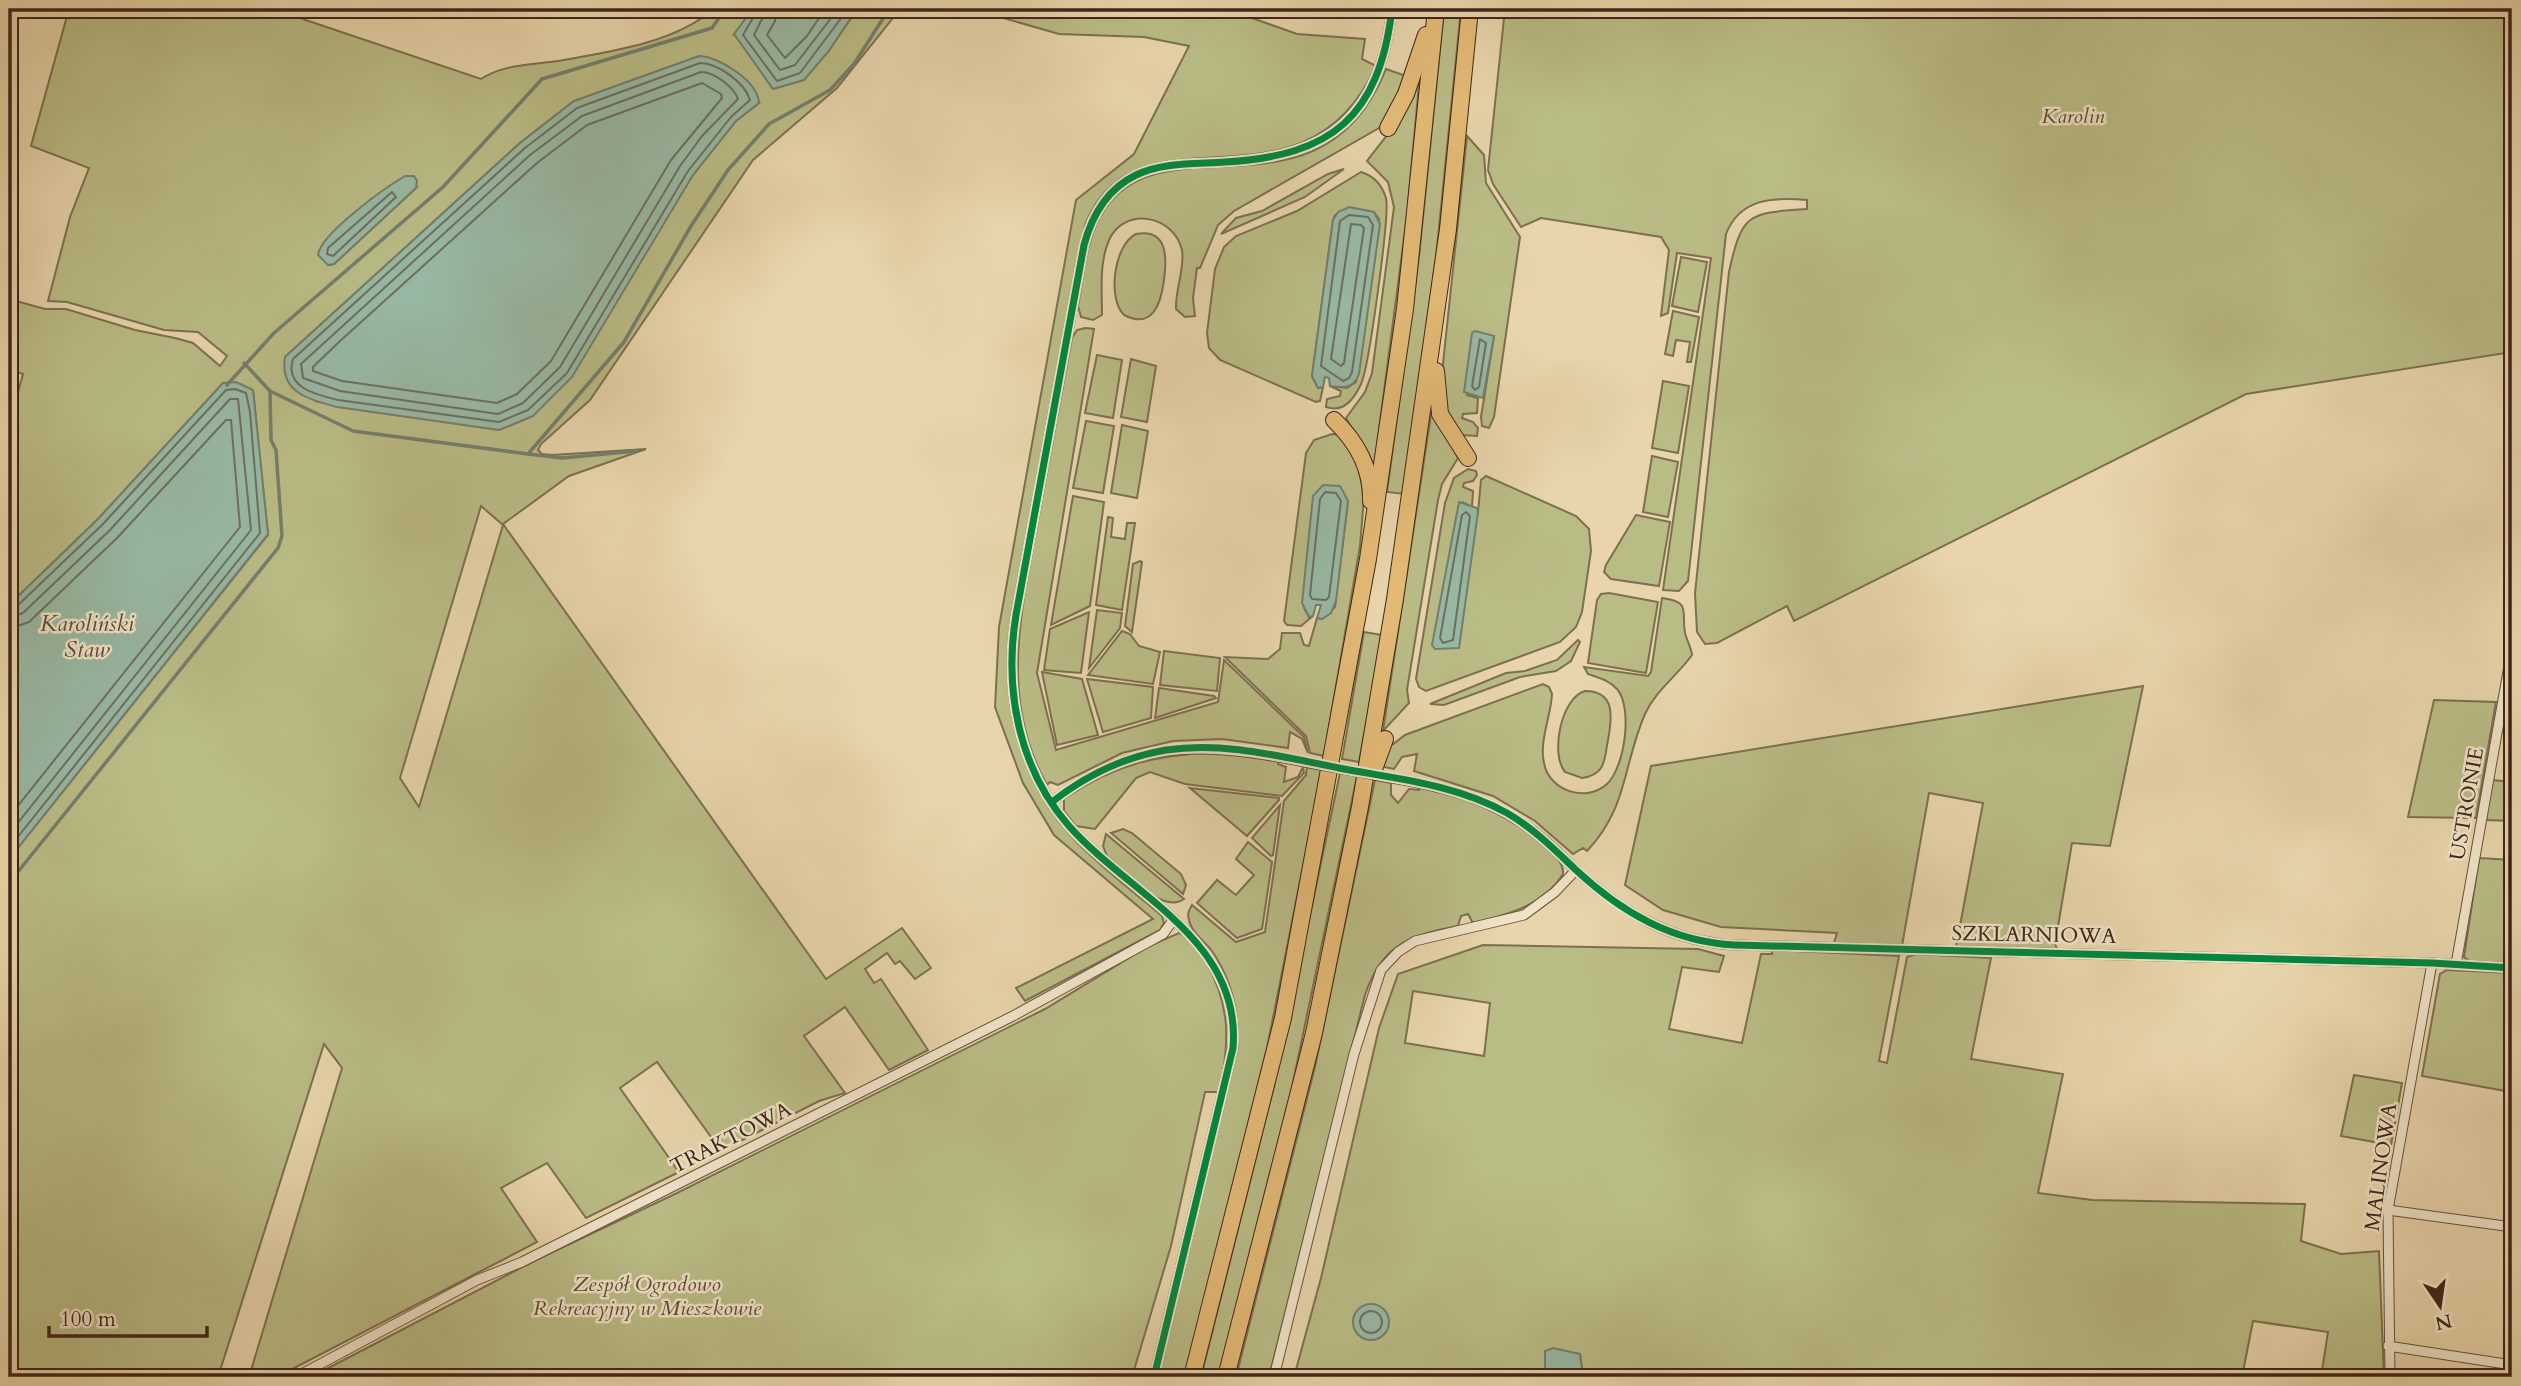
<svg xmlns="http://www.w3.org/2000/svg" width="2521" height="1386" font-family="Cardo,serif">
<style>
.green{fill:#babc86;stroke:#7d7050;stroke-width:2;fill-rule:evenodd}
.water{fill:#98b9a4;stroke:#757e6d;stroke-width:2}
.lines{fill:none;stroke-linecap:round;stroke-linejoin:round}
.shore{stroke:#6c6f5f;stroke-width:2}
.stream{stroke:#757e6d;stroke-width:3.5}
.minor-casing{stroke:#6a513e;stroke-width:11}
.motorway-casing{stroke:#40251a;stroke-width:18}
.minor{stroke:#f0e4c8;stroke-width:9}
.motorway{stroke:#e4ba76;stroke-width:16}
.minor-bridge-casing{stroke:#6a513e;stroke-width:11;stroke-linecap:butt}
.minor-bridge{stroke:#f0e4c8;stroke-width:9}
.cycleway-casing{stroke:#f0e4c8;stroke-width:11}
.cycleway{stroke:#00873e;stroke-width:7}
.labels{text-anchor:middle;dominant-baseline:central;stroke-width:5;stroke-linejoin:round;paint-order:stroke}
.park-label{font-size:21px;font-style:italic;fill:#5e4b35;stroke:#f0e4c8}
.street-label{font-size:21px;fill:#40251a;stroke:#f0e4c8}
.water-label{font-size:23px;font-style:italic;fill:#564a3c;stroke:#f0e4c8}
</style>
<rect width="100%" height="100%" fill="#e8d5ab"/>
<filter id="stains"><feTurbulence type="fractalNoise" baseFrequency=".00286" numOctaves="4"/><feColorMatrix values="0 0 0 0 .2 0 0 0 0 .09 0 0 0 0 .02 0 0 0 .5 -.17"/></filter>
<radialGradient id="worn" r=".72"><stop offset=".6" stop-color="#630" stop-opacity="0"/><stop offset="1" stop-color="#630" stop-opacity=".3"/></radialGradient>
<g class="green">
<path d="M69 9H273L481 79C504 64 531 65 558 61 610 52 674 43 714 9H753L734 35 828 52 857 9H900L837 88 753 160 590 400 541 444 538 450 542 454 552 455 646 449 569 476 503 524 826 979 902 928 931 968 915 979 900 961 895 964 887 953 865 969 874 983 881 979 928 1050 889 1070 845 1007 804 1036 845 1093 819 1101 721 1151 657 1062 620 1088 679 1172 586 1218 547 1163 501 1188 537 1242 277 1377H249L342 1068 324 1044 218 1377H9V859L268 535 253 390 223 383 98 519 9 605V425L23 374 9 370V299L45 309H66L135 330 175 338 193 343 220 366 227 356 198 332 164 330 67 302 48 301 70 217 89 168 31 146ZM574 101 759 103 736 121 693 175 533 416 499 430 315 401 285 357 520 143ZM416 188 334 264 329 265 354 216 371 199ZM481 506 503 525 419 807 400 778Z"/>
<path d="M972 9H1196L1235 12 1297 34 1365 39 1362 59 1376 66C1304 226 1137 95 1085 225L1011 618C999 699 1019 782 1077 842 1103 869 1134 892 1162 916L1164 923 1160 930 1025 1001 1016 988 1153 919 1054 835 1023 783 995 707 999 627 1076 200 1134 154 1189 46 1144 37 1059 34Z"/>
<path d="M1444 9H1461L1436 257 1404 494 1387 492 1419 257Z"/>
<path d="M1505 9H2512V352L2246 394 1794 621 1787 606 1717 643 1705 644 1697 632 1695 593 1729 272C1742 212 1749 213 1807 209V200C1774 197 1740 198 1726 234L1688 581 1679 591 1663 590 1711 258 1677 253 1668 313 1661 316 1669 250 1661 237 1541 218 1521 227 1493 184 1488 170Z"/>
<path d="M1386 69 1409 77 1379 128 1234 211 1218 225 1200 268H1197L1193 298 1195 316 1185 317 1176 309C1175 290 1185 269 1182 250 1174 215 1124 206 1109 240 1099 263 1102 291 1102 315L1093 320 1081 317 1078 306C1084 274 1086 236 1105 209 1166 119 1322 229 1386 69Z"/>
<path d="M1420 73 1407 215 1374 468 1346 418 1365 392 1372 373 1394 207 1388 182 1367 161 1398 121Z"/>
<path d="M1467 136 1484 155 1486 183 1520 237 1494 417 1489 428 1482 426 1481 417 1494 336 1467 395 1478 398 1477 413 1463 414 1462 418 1473 422 1478 428 1477 436 1461 435 1450 425 1441 383Z"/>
<path d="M1344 169 1305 197 1221 234 1236 218 1262 211 1328 174Z"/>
<path d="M1361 172C1374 176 1382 185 1386 198 1390 214 1369 367 1361 384 1354 399 1344 413 1326 407L1327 399 1340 396 1341 391 1330 386 1347 388 1356 382 1379 219 1374 212 1335 215 1333 220 1312 376 1318 388 1323 387 1320 401 1316 402 1220 360 1209 348 1207 333 1215 269 1224 247 1236 236 1297 211Z"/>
<path d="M1136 234C1168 228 1167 258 1164 280 1161 303 1153 330 1124 315 1107 298 1114 245 1136 234Z"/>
<path d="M1681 257 1707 262 1698 312 1672 306Z"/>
<path d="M1673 311 1699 317 1691 362H1687L1690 342 1676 340 1673 356 1665 354Z"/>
<path d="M1085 328 1094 329 1037 673 1056 750 1218 702 1224 660 1304 737 1308 753 1302 739 1290 732 1288 748 1222 739 1173 741 1122 753 1058 785 1050 782 1047 785C998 698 1022 608 1039 515 1050 456 1061 397 1072 338L1077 330Z"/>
<path d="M1097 355 1122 360 1113 418 1085 413Z"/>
<path d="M1131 359 1156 366 1147 422 1121 417Z"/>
<path d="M1663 381 1689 386 1678 453 1652 448Z"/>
<path d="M1432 408 1458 458 1442 484 1438 500 1407 690 1409 703 1383 731Z"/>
<path d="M1086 421 1114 426 1103 493 1073 488Z"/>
<path d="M1122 425 1148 431 1137 498 1111 493Z"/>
<path d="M1332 434 1339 435 1357 459 1364 497 1360 546 1324 756 1310 753 1306 736 1225 657 1268 659 1280 649 1282 633H1300L1304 645 1309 646 1317 618 1322 619 1335 607 1348 501 1304 608 1309 617 1313 616 1301 626 1287 625 1284 621 1306 453 1314 440Z"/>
<path d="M1652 456 1678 462 1668 517 1643 512Z"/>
<path d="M1468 469 1476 471 1477 475 1473 481 1464 483 1463 487 1473 491 1472 507 1462 502 1478 512 1481 480 1486 476 1576 516 1589 529 1591 551 1582 612 1576 627 1560 642 1426 691 1419 687 1416 679 1445 503 1454 478Z"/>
<path d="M1073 496 1104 502 1090 606 1051 625Z"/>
<path d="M1636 515 1670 522 1659 586 1611 579 1604 572 1606 565Z"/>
<path d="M1108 517 1113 518 1111 537 1125 539 1127 523H1135L1122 610 1096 605Z"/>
<path d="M1140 561 1142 562 1132 632 1125 626 1133 564Z"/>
<path d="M1609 593 1658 602 1646 673 1588 663 1597 600 1601 594Z"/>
<path d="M1662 598C1692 602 1681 611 1685 633 1687 641 1691 647 1692 655 1677 676 1656 690 1645 714 1623 764 1628 808 1587 851L1583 848 1573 854 1535 821 1493 796 1414 771 1417 754 1402 757 1394 769 1379 766 1388 748 1405 735 1543 684 1549 687 1552 694C1551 716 1539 741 1544 763 1549 791 1586 803 1607 784 1625 767 1633 707 1617 689 1609 680 1599 678 1588 674L1584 667 1648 676 1651 672Z"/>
<path d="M1097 610 1122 613 1120 628 1089 668Z"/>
<path d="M1089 612 1081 673 1044 670 1050 629Z"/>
<path d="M1122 631 1130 634 1139 646 1160 652 1153 684 1088 675Z"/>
<path d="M1364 632 1382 635 1359 762 1342 759Z"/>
<path d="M1578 640 1580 642 1571 661 1556 671 1520 677 1444 705 1430 704 1506 673 1525 671 1557 660Z"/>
<path d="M1164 651 1220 658 1217 691 1160 685Z"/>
<path d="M1042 672 1082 679 1098 735 1057 745Z"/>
<path d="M1087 679 1153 687 1151 718 1103 732Z"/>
<path d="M2143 686 2110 846 2072 843 2055 944 2057 949 1956 947 1983 803 1929 793 1902 946 1834 943 1837 933 1721 927 1663 910 1625 885 1651 766Z"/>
<path d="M1159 688 1214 696 1216 698 1155 718Z"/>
<path d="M1585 691C1616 691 1612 718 1608 740 1606 749 1606 760 1601 768 1597 774 1590 777 1582 778L1565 772C1550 754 1561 698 1585 691Z"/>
<path d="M2434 700 2496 702 2476 818 2408 817Z"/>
<path d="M1219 752 1278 761V764L1286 767 1284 782 1298 777 1303 767 1304 773 1282 796 1185 784 1150 772 1136 778 1095 829 1076 826 1064 811V799C1116 763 1158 755 1219 752Z"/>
<path d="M1307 767 1322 770 1267 1048 1185 1377H1158L1238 1046C1239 1012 1232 980 1212 951 1205 942 1191 932 1189 920 1187 914 1189 910 1192 905L1236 942 1265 932 1284 801 1306 775Z"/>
<path d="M1340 773 1357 776 1292 1087 1219 1377H1201L1274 1086Z"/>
<path d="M1375 780 1391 783V795L1398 803 1409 789 1419 790V787C1466 796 1511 815 1546 848 1554 856 1564 862 1563 874 1543 906 1507 915 1473 923L1468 914 1461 916 1458 926C1410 935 1382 944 1365 995L1269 1377H1236L1315 1067Z"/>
<path d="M2492 780 2512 782V821L2486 820Z"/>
<path d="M1190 788 1279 798V800L1247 836Z"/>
<path d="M1280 805 1273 855 1271 856 1252 838Z"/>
<path d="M1123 829 1132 833 1181 874 1186 885 1183 894 1111 833Z"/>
<path d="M1106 834 1184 899C1162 915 1125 871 1107 856L1103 846Z"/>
<path d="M1248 842 1272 862 1262 929 1237 938 1197 903 1217 880 1236 895 1254 875 1236 859Z"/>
<path d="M2479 858 2512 860V965L2472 963 2464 957Z"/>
<path d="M1179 933C1189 937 1199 951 1205 960 1231 1005 1230 1043 1219 1092H1205L1171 1246 1132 1377H311L538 1259 677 1193 1045 1009 1147 947Z"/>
<path d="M1483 945 1698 949 1724 956 1719 972 1682 967 1669 1029 1742 1043 1761 954H1772V950L1899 956 1879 1061 1887 1063 1907 957 1915 954 1991 958 1971 1059 2063 1074 2038 1193 2092 1200 2305 1204 2301 1241 2341 1254 2379 1251 2384 1377H2321L2328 1332 2253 1321 2242 1377H1583L1580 1354 1545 1351V1377H1294L1321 1278 1379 1028 1398 974ZM1413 991 1490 1003 1484 1056 1405 1043Z"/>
<path d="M2447 970 2512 973 2511 1092 2422 1076 2440 974Z"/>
<path d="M2354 1075 2402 1083 2391 1145 2341 1136Z"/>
</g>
<g class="water">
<path d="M753 9H857L828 52 804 80 773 89 734 34Z"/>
<path d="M699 56C718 56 758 81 759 103L736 121 693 175 572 377 533 416 499 430 337 407C309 400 279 392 285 357L520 143 574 101Z"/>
<path d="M405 176H414L417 181 416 188 334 264 328 265 318 255C320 234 386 187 405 176Z"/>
<path d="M1349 207 1374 212 1380 224 1359 374C1353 389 1344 388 1330 386L1329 378 1325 377 1323 387 1318 388 1312 376 1333 220 1338 212Z"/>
<path d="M1475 331 1494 336 1483 398 1464 392 1472 333Z"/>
<path d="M236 382 253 390 268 534 9 859V605L98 519 223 383Z"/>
<path d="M1323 485 1340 486 1348 501 1336 601 1331 613 1322 619 1317 618 1321 605H1316L1313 616 1309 617 1302 603 1313 496Z"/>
<path d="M1459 502 1477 508 1478 512 1459 648 1435 649 1432 645Z"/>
<circle cx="1371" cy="1322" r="18"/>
<path d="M1553 1348 1580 1354 1583 1377H1545V1351Z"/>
</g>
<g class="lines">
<g class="shore">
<path d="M758 9 743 35 777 81 800 73 848 9"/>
<path d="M767 9 754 35 780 70 795 65 838 9"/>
<path d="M777 9 775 21 767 35 785 58 807 36 825 9"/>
<path d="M700 63C718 63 745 83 750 100L731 117 688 171 567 373 528 410 499 422 338 400C317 395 284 388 293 359L525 148 577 108Z"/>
<path d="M701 72C714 72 734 87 738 99L702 136 680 166 560 367 523 403 498 414 340 391 303 378 301 364 530 155 582 116Z"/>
<path d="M702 83 721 94 722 98 671 160 551 361 517 394 497 403 342 381 313 371V367L339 342 537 163 587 125Z"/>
<path d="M392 192 396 197 333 256 327 254 328 248Z"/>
<path d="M1349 215 1368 217 1373 225 1352 372 1349 378 1343 381 1321 366 1340 221Z"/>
<path d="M1351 224 1361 225 1364 228 1344 363 1341 366 1331 359Z"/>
<path d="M1480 339 1486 343 1479 387 1475 390 1472 386Z"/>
<path d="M1325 492 1336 493 1341 501 1329 597 1326 600 1312 599 1310 595 1320 499Z"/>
<path d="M1466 512 1470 516 1453 640 1443 643 1440 638 1462 515Z"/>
<path d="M9 609 16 607 103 524 226 390 235 389 246 393 250 412 260 533 9 848"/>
<path d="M9 618 23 613 110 530 230 399H238L251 530 9 834"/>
<path d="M9 629 29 622 117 538 226 420H231L240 527 9 817"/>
<circle cx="1371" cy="1322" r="11"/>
</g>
<g class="stream">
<path d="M244 363 270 391 353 431 528 454 624 342 691 226 728 170 769 124 830 90 854 64 889 9"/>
<path d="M227 385 274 333 443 187 542 79 712 28 725 9"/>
<path d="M528 454 562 458 637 451"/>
<path d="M9 883 278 548 282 536 276 450 271 440 270 391"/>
</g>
<g class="minor-casing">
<g id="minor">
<path d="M1392 778C1439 786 1482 796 1522 823 1544 837 1560 855 1578 872 1624 913 1672 942 1735 945L2432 963 2512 968"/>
<path d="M1052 802C1137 736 1206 743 1305 762"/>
<path d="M2456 964 2512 649"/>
<path d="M2388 1210 2512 1227"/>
<path d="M2388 1346 2512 1365"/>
<path d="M296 1377 477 1280 522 1262 1013 1016 1163 934 1174 919"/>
<path d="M1154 1377 1233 1048C1242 940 1130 895 1069 826 1018 768 1004 688 1016 615L1084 245C1092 215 1107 189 1136 175 1163 162 1196 164 1225 162 1332 156 1379 117 1392 9"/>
<path d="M1274 1377 1354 1054 1381 970 1398 952 1415 941 1524 915 1555 892 1576 870"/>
<path d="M2390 1377 2388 1210 2432 963"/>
</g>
</g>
<g class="motorway-casing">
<g id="motorway">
<path d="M1388 128 1406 94 1426 35"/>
<path d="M1436 371 1440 414 1468 458"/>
<path d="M1334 420C1356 441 1372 469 1371 501"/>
<path d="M1373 772 1385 739"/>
<path d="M1192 1377 1283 1018 1368 559 1405 309 1436 9"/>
<path d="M1226 1377 1314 1033 1360 807 1395 599 1448 229 1470 9"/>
</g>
</g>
<use href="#minor" class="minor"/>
<use href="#motorway" class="motorway"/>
<g class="minor-bridge-casing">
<path id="minor-bridge" d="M1305 762 1392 778"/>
</g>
<use href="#minor-bridge" class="minor-bridge"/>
<g class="cycleway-casing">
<g id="cycleway">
<path d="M1052 802C1085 776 1124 757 1166 750 1224 741 1282 757 1339 768 1396 779 1455 784 1507 813 1533 828 1554 849 1576 870 1621 912 1672 942 1735 945L2432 963 2512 968"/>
<path d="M1154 1377 1233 1048C1242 940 1130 895 1069 826 1018 768 1004 688 1016 615L1084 245C1092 215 1107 189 1136 175 1163 162 1196 164 1225 162 1332 156 1379 117 1392 9"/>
</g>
</g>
<use href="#cycleway" class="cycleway"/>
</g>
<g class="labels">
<g class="park-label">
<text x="2073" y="116">Karolin</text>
<text x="647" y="1284">Zespół Ogrodowo<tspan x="647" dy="24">Rekreacyjny w Mieszkowie</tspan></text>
</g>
<g class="street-label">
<text transform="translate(2467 804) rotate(-80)">USTRONIE</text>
<text transform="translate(2034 935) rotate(1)">SZKLARNIOWA</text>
<text transform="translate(731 1138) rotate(-27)">TRAKTOWA</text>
<text transform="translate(2381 1167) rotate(-82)">MALINOWA</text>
</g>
<g class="water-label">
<text x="87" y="623">Karoliński<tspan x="87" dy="26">Staw</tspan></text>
</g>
</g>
<rect width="2521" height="1386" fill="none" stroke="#e8d5ab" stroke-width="35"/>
<rect x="10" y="10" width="2500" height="1365" fill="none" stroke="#40251a" stroke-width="3.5"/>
<rect x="18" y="18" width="2486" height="1351" fill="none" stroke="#40251a" stroke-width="2"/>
<g transform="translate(2440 1306) rotate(167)" stroke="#f0e4c8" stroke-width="5" paint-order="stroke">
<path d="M0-5L12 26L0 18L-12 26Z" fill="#40251a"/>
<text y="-10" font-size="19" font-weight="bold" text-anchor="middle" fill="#40251a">N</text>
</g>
<path d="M49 1326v10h158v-10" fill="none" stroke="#40251a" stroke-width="3.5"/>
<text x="60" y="1326" font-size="21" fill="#40251a" stroke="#f0e4c8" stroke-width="5" paint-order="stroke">100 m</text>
<rect width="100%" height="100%" filter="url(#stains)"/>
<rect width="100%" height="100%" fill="url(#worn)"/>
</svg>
